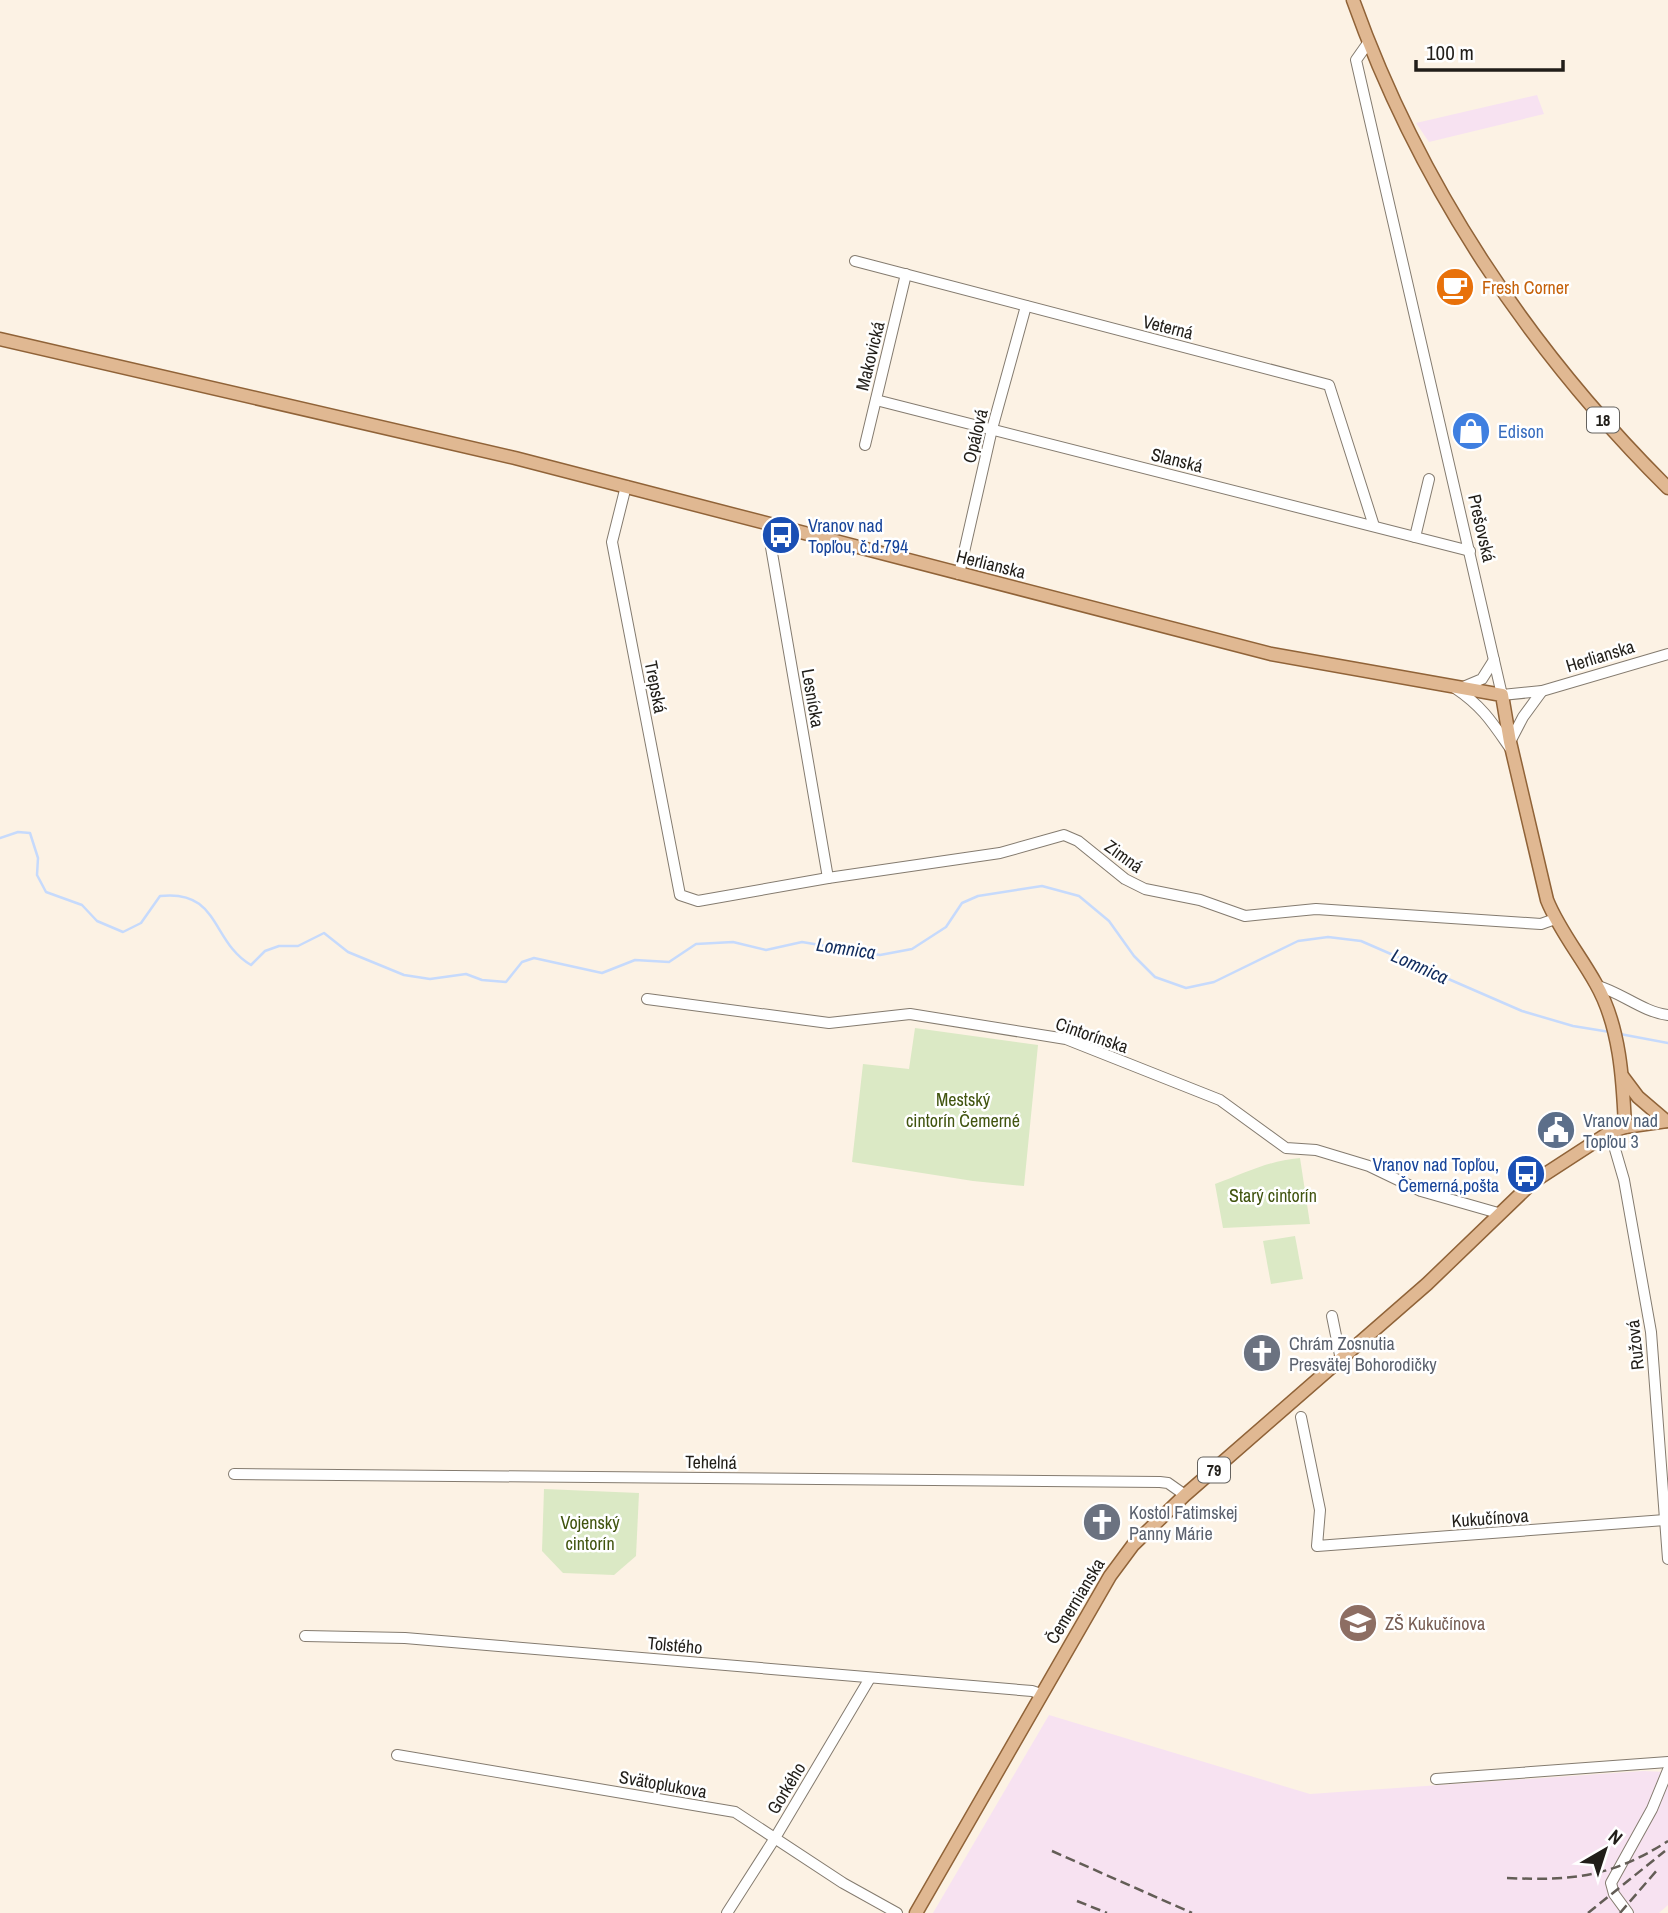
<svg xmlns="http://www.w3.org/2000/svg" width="1668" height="1913" font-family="'Archivo Narrow',sans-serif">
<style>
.industrial{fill:#f7e2f1}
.green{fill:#dbe9c5}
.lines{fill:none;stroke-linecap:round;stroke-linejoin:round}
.stream{stroke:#c6dafc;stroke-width:2.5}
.minor-casing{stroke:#847b6f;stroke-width:12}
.major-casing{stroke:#906338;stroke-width:15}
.minor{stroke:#fff;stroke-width:10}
.major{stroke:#e0b892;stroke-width:12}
.rail{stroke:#635d56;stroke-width:2.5;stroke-dasharray:10 5;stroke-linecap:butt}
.labels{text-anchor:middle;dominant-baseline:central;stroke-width:5;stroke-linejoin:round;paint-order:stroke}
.shield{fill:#fff;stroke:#64625e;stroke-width:2}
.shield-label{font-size:16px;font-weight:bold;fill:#211e19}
.food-label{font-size:18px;fill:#c56008;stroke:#fff;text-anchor:start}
.street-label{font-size:18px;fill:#211e19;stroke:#fff}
.shop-label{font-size:18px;fill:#366cbe;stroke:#fff;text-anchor:start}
.transit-label{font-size:18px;fill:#164399;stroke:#fff;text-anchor:start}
.park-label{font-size:18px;fill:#41540f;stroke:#fff}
.service-label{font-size:18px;fill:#4e5e75;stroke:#fff;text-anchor:start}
.worship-label{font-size:18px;fill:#5b616d;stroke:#fff;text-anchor:start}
.education-label{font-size:18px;fill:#785e54;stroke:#fff;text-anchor:start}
.water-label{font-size:19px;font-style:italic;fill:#102b5d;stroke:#fff}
</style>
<rect width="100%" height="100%" fill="#fcf2e4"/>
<g class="industrial">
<path d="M1537 95 1544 114 1429 142 1416 123Z"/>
<path d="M1049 1715 1310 1794 1643 1771 1668 1772V1905L1659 1913H933Z"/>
</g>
<g class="green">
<path d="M915 1028 1038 1045 1024 1186 973 1181 852 1162 863 1064 909 1069Z"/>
<path d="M1300 1158 1310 1224 1223 1228 1215 1184C1246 1173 1267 1161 1300 1158Z"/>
<path d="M1295 1236 1303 1279 1271 1284 1263 1241Z"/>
<path d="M544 1489 639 1493 636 1556 614 1575 563 1573 542 1551Z"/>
</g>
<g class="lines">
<g class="stream">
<path d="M0 838 18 832 30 833 38 858 37 875 46 892 82 905 97 921 123 932 141 923 160 896C220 889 211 942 251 965L265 951 279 946H298L324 933 348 952 404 975 430 979 466 974 482 980 506 982 522 962 534 958 602 973 635 960 669 962 696 944 733 942 766 950 802 942 880 955 912 949 946 927 962 903 978 896 1042 886 1079 896 1109 921 1134 956 1155 977 1186 988 1214 982 1298 941 1328 937 1361 941 1522 1011 1573 1026 1610 1032"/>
<path d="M1620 1034 1668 1043"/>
</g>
<g class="minor-casing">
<g id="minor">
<path d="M1368 43 1356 60 1502 695 1542 691 1668 654"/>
<path d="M855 261 1329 385 1374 526"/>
<path d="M876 400 1470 551"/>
<path d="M865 445 906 274"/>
<path d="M626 486 612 542 680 895 698 901 828 878 1000 853 1064 835 1078 841 1125 879 1145 889 1200 900 1245 916 1316 909 1541 924 1555 919"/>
<path d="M767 524 828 878"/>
<path d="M1415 537 1429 479"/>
<path d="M959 574 992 429 1026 306"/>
<path d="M1463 687 1482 679 1494 660"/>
<path d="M1455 688C1482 706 1492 722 1510 748"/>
<path d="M1510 742 1523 717 1542 691"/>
<path d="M1598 986C1622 993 1643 1012 1668 1015"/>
<path d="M647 999 829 1023 910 1014 1066 1039 1220 1100 1286 1148 1316 1150 1369 1166 1421 1191 1498 1213"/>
<path d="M1610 1132 1624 1180 1651 1332 1668 1559"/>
<path d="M1332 1316 1341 1360"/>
<path d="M1301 1417 1320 1510 1317 1546 1665 1520"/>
<path d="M234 1474 1160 1482 1168 1483 1185 1495"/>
<path d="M305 1636 405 1638 1032 1691 1041 1694"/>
<path d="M397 1755 735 1812 843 1883 897 1913"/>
<path d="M1436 1779 1668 1762"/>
<path d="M727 1913 775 1838 870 1678"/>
<path d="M1628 1913 1614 1894 1611 1883 1652 1809 1668 1770"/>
</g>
</g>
<g class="major-casing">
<g id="major">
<path d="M1353 0C1419 185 1529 350 1668 488"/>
<path d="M0 339 515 458 1271 654 1502 695 1510 742 1547 900C1559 930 1580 955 1596 984 1620 1026 1623 1080 1625 1127"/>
<path d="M1623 1077 1638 1097 1666 1121"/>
<path d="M916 1913 1110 1576 1133 1545 1185 1495 1427 1284 1533 1182 1610 1132 1625 1127 1668 1121"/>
</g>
</g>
<use href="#minor" class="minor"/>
<use href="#major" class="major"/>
<g class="rail">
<path d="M1052 1851 1192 1913"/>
<path d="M1507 1878C1572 1881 1612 1877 1668 1841"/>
<path d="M1077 1901 1107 1913"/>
<path d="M1588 1913 1665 1851"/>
<path d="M1620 1913 1658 1869"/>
</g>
</g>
<defs>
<g id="cafe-disc" transform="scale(2.0125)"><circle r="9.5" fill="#e8710a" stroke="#fff"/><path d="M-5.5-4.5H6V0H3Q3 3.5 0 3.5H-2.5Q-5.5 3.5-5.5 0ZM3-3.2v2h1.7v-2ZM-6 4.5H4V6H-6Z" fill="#fff"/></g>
<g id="shop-disc" transform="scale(2.0125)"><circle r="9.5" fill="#3f7fe0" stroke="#fff"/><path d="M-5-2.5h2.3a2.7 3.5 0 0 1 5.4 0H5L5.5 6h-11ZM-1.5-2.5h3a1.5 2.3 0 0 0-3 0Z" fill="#fff"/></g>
<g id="bus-disc" transform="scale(2.0125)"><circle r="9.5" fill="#1a4fb4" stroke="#fff"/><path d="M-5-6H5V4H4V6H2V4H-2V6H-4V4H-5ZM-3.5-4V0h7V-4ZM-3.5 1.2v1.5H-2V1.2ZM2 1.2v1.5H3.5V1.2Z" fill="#fff"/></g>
<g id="civic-disc" transform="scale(2.0125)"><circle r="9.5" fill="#5c6f8a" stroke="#fff"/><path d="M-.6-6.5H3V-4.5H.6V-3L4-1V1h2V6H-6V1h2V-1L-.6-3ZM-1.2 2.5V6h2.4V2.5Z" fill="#fff"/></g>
<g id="church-disc" transform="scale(2.0125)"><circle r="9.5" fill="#6b7280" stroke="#fff"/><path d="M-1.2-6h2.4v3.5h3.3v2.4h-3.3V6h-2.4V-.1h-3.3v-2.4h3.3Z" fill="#fff"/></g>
<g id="school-disc" transform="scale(2.0125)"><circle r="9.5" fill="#8d6e63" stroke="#fff"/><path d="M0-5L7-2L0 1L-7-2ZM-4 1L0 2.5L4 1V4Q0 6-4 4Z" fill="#fff"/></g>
</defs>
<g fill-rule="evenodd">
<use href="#cafe-disc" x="1455" y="287"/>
<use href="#shop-disc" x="1471" y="431"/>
<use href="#bus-disc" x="781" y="535"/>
<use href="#civic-disc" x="1556" y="1130"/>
<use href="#bus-disc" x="1526" y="1174"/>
<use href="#church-disc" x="1262" y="1353"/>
<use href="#church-disc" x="1102" y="1522"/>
<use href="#school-disc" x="1358" y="1623"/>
</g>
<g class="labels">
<g class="shield">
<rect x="1587" y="407.5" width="32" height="25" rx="5"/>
<rect x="1198" y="1457.5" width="32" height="25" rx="5"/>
</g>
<g class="shield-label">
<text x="1603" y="420">18</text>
<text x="1214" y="1470">79</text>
</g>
<g class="food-label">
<text x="1482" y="287">Fresh Corner</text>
</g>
<g class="street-label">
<text transform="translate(1168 327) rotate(14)">Veterná</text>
<text transform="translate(870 356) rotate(-76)">Makovická</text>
<text transform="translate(975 436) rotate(-76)">Opálová</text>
<text transform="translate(1177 460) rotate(14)">Slanská</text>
<text transform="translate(1482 528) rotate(77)">Prešovská</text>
<text transform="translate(991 564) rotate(14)">Herlianska</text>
<text transform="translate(1600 656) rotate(-17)">Herlianska</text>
<text transform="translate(656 687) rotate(79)">Trepská</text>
<text transform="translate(813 698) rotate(80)">Lesnícka</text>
<text transform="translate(1124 856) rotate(36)">Zimná</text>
<text transform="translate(1092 1035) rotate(19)">Cintorínska</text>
<text transform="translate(1635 1345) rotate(-96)">Ružová</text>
<text transform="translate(711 1462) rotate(1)">Tehelná</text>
<text transform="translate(1490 1518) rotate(-4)">Kukučínova</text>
<text transform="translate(1075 1601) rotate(-59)">Čemernianska</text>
<text transform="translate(675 1645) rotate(5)">Tolstého</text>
<text transform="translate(663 1784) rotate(10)">Svätoplukova</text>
<text transform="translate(786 1788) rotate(-59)">Gorkého</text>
</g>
<g class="shop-label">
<text x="1498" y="431">Edison</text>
</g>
<g class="transit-label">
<text x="808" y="525">Vranov nad<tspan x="808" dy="21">Topľou, č.d.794</tspan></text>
<text x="1499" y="1164" text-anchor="end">Vranov nad Topľou,<tspan x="1499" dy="21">Čemerná,pošta</tspan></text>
</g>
<g class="park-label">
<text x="963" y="1099">Mestský<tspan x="963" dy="21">cintorín Čemerné</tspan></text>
<text x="1273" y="1195">Starý cintorín</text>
<text x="590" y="1522">Vojenský<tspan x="590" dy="21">cintorín</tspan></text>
</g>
<g class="service-label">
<text x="1583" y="1120">Vranov nad<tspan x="1583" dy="21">Topľou 3</tspan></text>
</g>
<g class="worship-label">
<text x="1289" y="1343">Chrám Zosnutia<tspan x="1289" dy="21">Presvätej Bohorodičky</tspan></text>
<text x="1129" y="1512">Kostol Fatimskej<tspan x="1129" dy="21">Panny Márie</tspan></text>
</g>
<g class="education-label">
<text x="1385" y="1623">ZŠ Kukučínova</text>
</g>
<g class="water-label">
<text transform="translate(846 948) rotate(8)">Lomnica</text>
<text transform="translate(1420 966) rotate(24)">Lomnica</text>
</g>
</g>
<g transform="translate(1605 1850) rotate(39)" stroke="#ffffff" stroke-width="5" paint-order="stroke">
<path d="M0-5L12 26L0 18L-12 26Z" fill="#211e19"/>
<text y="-10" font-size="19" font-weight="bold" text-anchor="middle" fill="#211e19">N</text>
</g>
<path d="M1416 60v10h147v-10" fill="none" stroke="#211e19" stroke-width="3.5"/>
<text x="1426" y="60" font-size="21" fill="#211e19" stroke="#ffffff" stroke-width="5" paint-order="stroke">100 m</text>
</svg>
